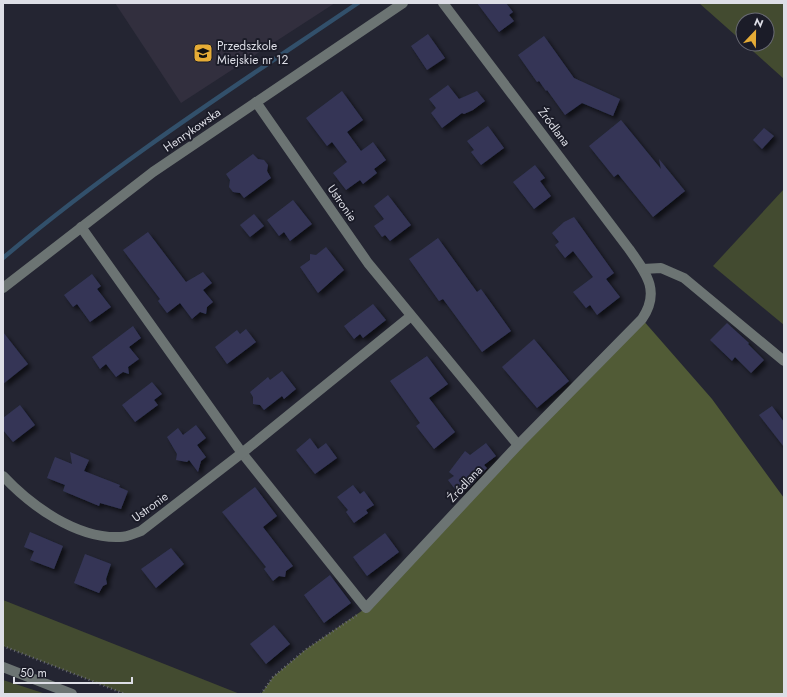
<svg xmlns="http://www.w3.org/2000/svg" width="787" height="697" font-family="Jost,sans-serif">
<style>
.education{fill:#322f3e}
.green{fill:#434b30}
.forest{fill:#515b36}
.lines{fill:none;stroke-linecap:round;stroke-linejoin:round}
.stream{stroke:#32506b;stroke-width:4.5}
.building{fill:#343657;filter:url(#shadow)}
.path{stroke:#696a75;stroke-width:2.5;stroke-dasharray:1 3;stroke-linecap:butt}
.minor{stroke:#6c7473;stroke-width:10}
.labels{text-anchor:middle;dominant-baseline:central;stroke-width:4;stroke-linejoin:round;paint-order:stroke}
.poi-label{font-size:12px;fill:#dddee6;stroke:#1b1c28;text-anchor:start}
.street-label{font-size:12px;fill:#dddee6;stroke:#1b1c28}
</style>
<defs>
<filter id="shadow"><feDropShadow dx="3.5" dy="3.5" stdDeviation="2" flood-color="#0009"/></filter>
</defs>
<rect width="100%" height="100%" fill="#242532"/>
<path class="education" d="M115 3H335L181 103Z"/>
<g class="green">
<path d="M699 3H784V79L745 44H767V20H743V42Z"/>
<path d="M784 189V325L713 266Z"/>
<path d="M3 600 240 694H125L3 646Z"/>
<path d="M3 680 46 694H3Z"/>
</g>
<path class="forest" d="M642 319 712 399 784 498V694H261L273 677 305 650 366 608Z"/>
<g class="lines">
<path class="stream" d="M3 258C114 164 237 85 358 3"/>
</g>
<g class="building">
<path d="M477 3H506L513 12 509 15 514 21 499 32Z"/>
<path d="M428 34 445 58 427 70 411 46Z"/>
<path d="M544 36 574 78 620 99 613 116 582 103 565 115 547 90 546 91 539 81 537 82 518 55Z"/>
<path d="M448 85 459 99 477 91 485 101 473 110 464 114 462 113 442 128 431 113 436 108 429 99Z"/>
<path d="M342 91 363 120 347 132 361 151 373 142 386 160 374 169 377 173 363 184 360 180 346 190 333 173 347 162 332 142 327 146 306 118Z"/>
<path d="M621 120 661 169 659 159 685 191 653 217 618 174 614 177 589 146Z"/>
<path d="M488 126 504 148 481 165 471 152 474 150 467 141Z"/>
<path d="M764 128 774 136 762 149 753 140Z"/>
<path d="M253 154 258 159 264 160 268 165 267 171 271 178 244 198 240 193 233 192 229 187 230 180 226 174Z"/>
<path d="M535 165 545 178 540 181 551 196 534 209 513 182Z"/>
<path d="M388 195 411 225 390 241 385 235 382 237 374 226 384 219 374 206Z"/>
<path d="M293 200 312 224 290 241 284 232 279 236 267 220Z"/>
<path d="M254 214 264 226 250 237 240 225Z"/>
<path d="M574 217 614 273 606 279 620 297 597 315 590 305 586 308 573 292 593 277 573 251 565 258 555 245 559 242 552 233 564 222Z"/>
<path d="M148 232 186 282 203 272 212 283 203 290 213 302 207 307 206 314 200 312 192 319 180 303 167 313 158 301 160 299 123 250Z"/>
<path d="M438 238 477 292 481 289 511 331 482 352 443 299 439 301 409 259Z"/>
<path d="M326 247 344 270 318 293 300 267 310 260V254L316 255Z"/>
<path d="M92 274 101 286 97 289 111 307 90 322 77 304 73 307 64 295Z"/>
<path d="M373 304 386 320 363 338 360 334 354 339 344 326Z"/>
<path d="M727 323 749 343 748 344 764 360 751 373 735 357 732 361 710 340Z"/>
<path d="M133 326 141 338 129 347 139 359 128 367 129 374 123 372 116 377 106 364 100 369 92 357Z"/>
<path d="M246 329 256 342 227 364 215 347 237 330 240 334Z"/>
<path d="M3 332 28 364 3 384Z"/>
<path d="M534 339 569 381 537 408 502 367Z"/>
<path d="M427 356 448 384 429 398 455 432 434 449 416 426 420 423 390 381Z"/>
<path d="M282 371 296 389 284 399 282 396 264 410 260 405 253 404V397L250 392 268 377 270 380Z"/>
<path d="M152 382 162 394 154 400 158 405 135 422 122 405Z"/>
<path d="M20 405 35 425 13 442 3 430V418Z"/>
<path d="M772 406 784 422V447L759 415Z"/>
<path d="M196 425 206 438 197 445 206 457 201 461 198 472 189 460 187 462 176 460 177 454 167 437 178 428 183 435Z"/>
<path d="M310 438 318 449 326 443 337 458 315 474 296 450Z"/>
<path d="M486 443 496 456 484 465 487 468 469 488 467 486 458 493 448 480 454 476 449 472 465 451 470 455Z"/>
<path d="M70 452 89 460 84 471 120 485 119 487 128 491 121 509 100 503 99 506 63 491 65 485 47 478 55 457 72 464Z"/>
<path d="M353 485 360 494 364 491 374 505 366 510 368 513 354 523 346 512 348 510 337 497Z"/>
<path d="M255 487 277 516 263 527 293 566 286 571 285 577 279 576 273 581 264 569 266 567 222 512Z"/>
<path d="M30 532 63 546 54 569 30 560 34 551 24 547Z"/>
<path d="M385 533 399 552 367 576 353 557Z"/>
<path d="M171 548 184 564 156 588 141 569Z"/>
<path d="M85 554 111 564 106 579 107 584 103 586 99 593 74 583Z"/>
<path d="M330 575 351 603 324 623 304 595Z"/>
<path d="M274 625 290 644 266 664 250 644Z"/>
</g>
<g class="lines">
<g class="path">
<path d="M3 646 125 694"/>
<path d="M261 694 273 677 305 650 357 615"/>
</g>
<g class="minor">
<path d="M256 102 368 263 518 445"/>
<path d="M81 227 242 453 366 608 518 445 642 319C661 291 646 273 629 249L443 3"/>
<path d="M643 269 661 268 684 278 784 361"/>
<path d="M3 288 153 172 403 3"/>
<path d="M3 476C31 506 77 539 120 537 127 537 135 533 141 531L242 453 411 316"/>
<path d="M3 667 72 694"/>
</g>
</g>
<defs>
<g id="school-square" transform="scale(1)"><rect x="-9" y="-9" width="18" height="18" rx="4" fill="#e6ac36" stroke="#1b1c28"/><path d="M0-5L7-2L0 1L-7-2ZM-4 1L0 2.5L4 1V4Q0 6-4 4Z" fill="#111"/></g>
</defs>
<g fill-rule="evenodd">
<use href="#school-square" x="203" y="53"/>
</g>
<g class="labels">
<g class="poi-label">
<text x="217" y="46">Przedszkole<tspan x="217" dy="14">Miejskie nr 12</tspan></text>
</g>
<g class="street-label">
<text transform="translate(554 127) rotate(53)">Źródlana</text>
<text transform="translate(192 130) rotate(-35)">Henrykowska</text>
<text transform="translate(342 203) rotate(55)">Ustronie</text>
<text transform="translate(465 484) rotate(-47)">Źródlana</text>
<text transform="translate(150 507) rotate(-36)">Ustronie</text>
</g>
</g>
<rect width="787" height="697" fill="none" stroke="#dddee6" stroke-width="8"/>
<g transform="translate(755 32) rotate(22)"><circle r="19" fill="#1b1c28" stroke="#696a74"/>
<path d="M0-3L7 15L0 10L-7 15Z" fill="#e6ac36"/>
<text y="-6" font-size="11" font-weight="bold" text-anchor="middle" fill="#dddee6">N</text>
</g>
<path d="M14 677v6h118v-6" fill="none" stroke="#dddee6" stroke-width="2"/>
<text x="20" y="677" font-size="12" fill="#dddee6" stroke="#1b1c28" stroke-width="3" paint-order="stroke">50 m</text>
</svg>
